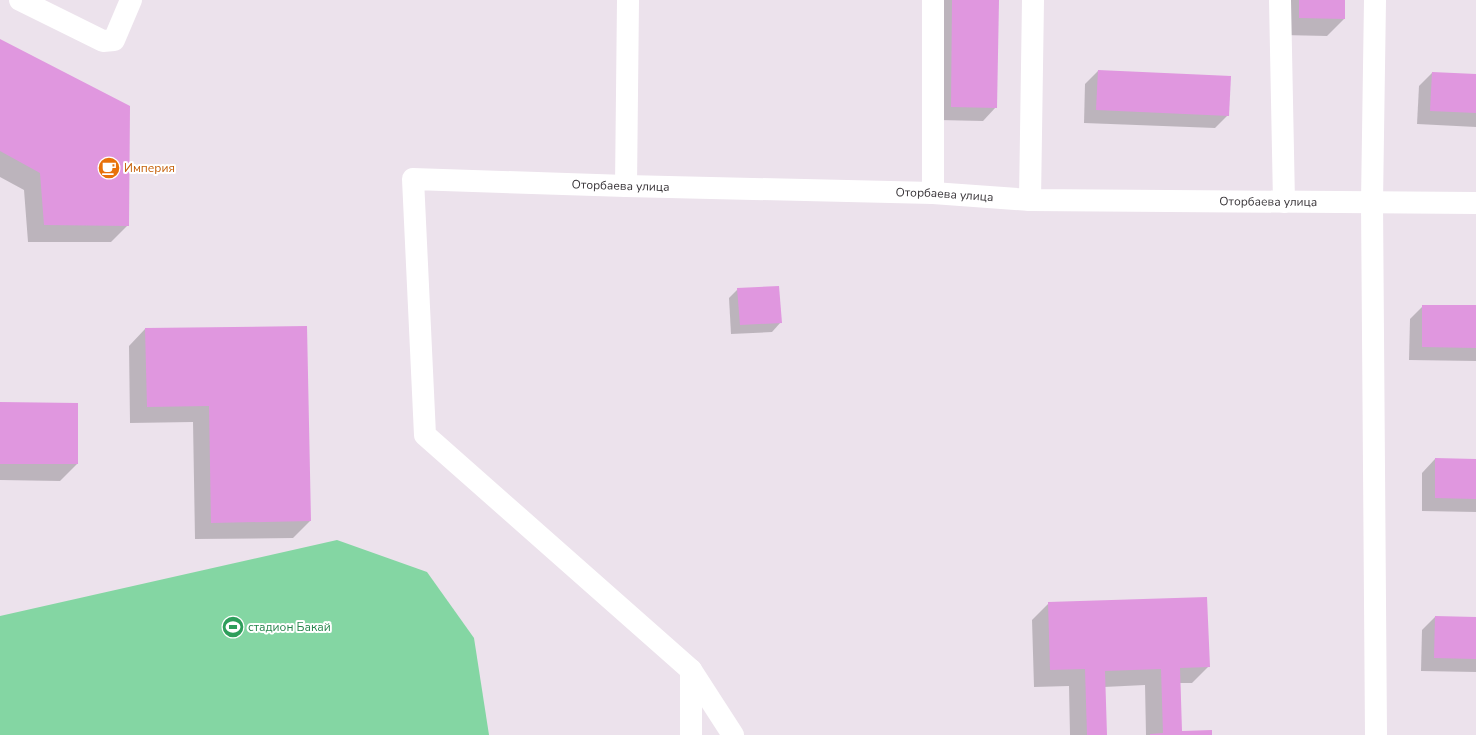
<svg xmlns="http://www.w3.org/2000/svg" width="1476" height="735" font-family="'Nunito Sans',sans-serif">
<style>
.green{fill:#84d6a3}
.shadow{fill:#0003}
.building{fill:#e097df}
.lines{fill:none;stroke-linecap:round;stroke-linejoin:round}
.minor{stroke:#fff;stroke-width:22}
.labels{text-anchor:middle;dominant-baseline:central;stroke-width:4;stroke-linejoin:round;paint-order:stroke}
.food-label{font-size:12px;fill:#c56008;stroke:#fff;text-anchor:start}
.street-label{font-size:12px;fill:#393539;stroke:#fff}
.leisure-label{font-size:12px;fill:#27864d;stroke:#fff;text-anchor:start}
</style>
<rect width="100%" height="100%" fill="#ece2ec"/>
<path class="green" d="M337 540 427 572 474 638 489 735H0V616Z"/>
<g class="shadow">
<path d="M939 0H998L996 107 983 121 938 120Z"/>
<path d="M1283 0H1344V19L1327 36 1282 35Z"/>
<path d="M0 40 128 225 111 242H28L24 190 0 177Z"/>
<path d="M1098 71 1228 115 1215 128 1084 123 1085 84Z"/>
<path d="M1432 73 1476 75V127L1417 124 1419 86Z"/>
<path d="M738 289 781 322 772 332 731 334 729 298Z"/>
<path d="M1423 306H1476V361L1409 360 1410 319Z"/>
<path d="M145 329 310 521 293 538 195 539 193 422 130 423 129 346Z"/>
<path d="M0 403 77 464 60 481 0 480Z"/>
<path d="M1435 459 1476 460V512L1422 511V473Z"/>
<path d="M1049 603 1209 666 1192 683H1180L1181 732 1211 735H1141H1146L1145 685 1104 687 1106 735H1070L1069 686 1034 687 1032 620Z"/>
<path d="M1435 617 1476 618V672L1421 671 1422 630Z"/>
</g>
<g class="building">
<path d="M952 0H999L997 108 951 107Z"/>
<path d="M1299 0H1345V19L1299 18Z"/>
<path d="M0 39 130 106 129 226 44 225 40 173 0 151Z"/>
<path d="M1098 70 1231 76 1229 116 1096 110Z"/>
<path d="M1432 72 1476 74V113L1430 111Z"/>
<path d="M779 286 782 323 740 325 737 288Z"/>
<path d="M1422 305H1476V348L1422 347Z"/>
<path d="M307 326 311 521 211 523 209 406 147 407 145 328Z"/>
<path d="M0 402 78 403V464H0Z"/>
<path d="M1435 458 1476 459V499L1435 498Z"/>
<path d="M1207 597 1210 667 1180 668 1182 731 1212 730V735H1150V734L1163 733 1161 669 1105 671 1107 735H1087L1085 669 1050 670 1048 602Z"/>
<path d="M1435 616 1476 617V659L1434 658Z"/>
</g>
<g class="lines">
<g class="minor">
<path d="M20 0 103 41 114 40 131 0"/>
<path d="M1280 0 1284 202"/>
<path d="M1375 0 1372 202 1376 735"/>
<path d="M626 186 628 0"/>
<path d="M933 193V0"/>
<path d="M1030 200 1033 0"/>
<path d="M691 670 733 735"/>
<path id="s1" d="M691 735V670L425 435 413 179 626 186 933 193 1030 200 1476 203"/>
</g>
</g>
<defs>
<g id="cafe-disc" transform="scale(1.15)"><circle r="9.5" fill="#e8710a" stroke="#fff"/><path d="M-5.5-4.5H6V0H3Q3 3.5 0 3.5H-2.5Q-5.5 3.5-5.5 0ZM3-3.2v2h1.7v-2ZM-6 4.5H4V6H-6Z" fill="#fff"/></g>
<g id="stadium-disc" transform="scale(1.15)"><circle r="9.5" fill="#2e9e5b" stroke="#fff"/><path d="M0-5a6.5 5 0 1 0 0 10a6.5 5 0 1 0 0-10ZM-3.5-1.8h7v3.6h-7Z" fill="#fff"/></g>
</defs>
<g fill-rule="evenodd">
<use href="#cafe-disc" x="109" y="168"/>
<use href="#stadium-disc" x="233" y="627"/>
</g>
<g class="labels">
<g class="food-label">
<text x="124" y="168">Империя</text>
</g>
<g class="street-label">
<text stroke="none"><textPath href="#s1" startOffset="884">Оторбаева улица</textPath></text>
<text stroke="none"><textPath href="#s1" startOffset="1208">Оторбаева улица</textPath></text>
<text stroke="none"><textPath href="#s1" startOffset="1532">Оторбаева улица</textPath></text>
</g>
<g class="leisure-label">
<text x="248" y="627">стадион Бакай</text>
</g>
</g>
</svg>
